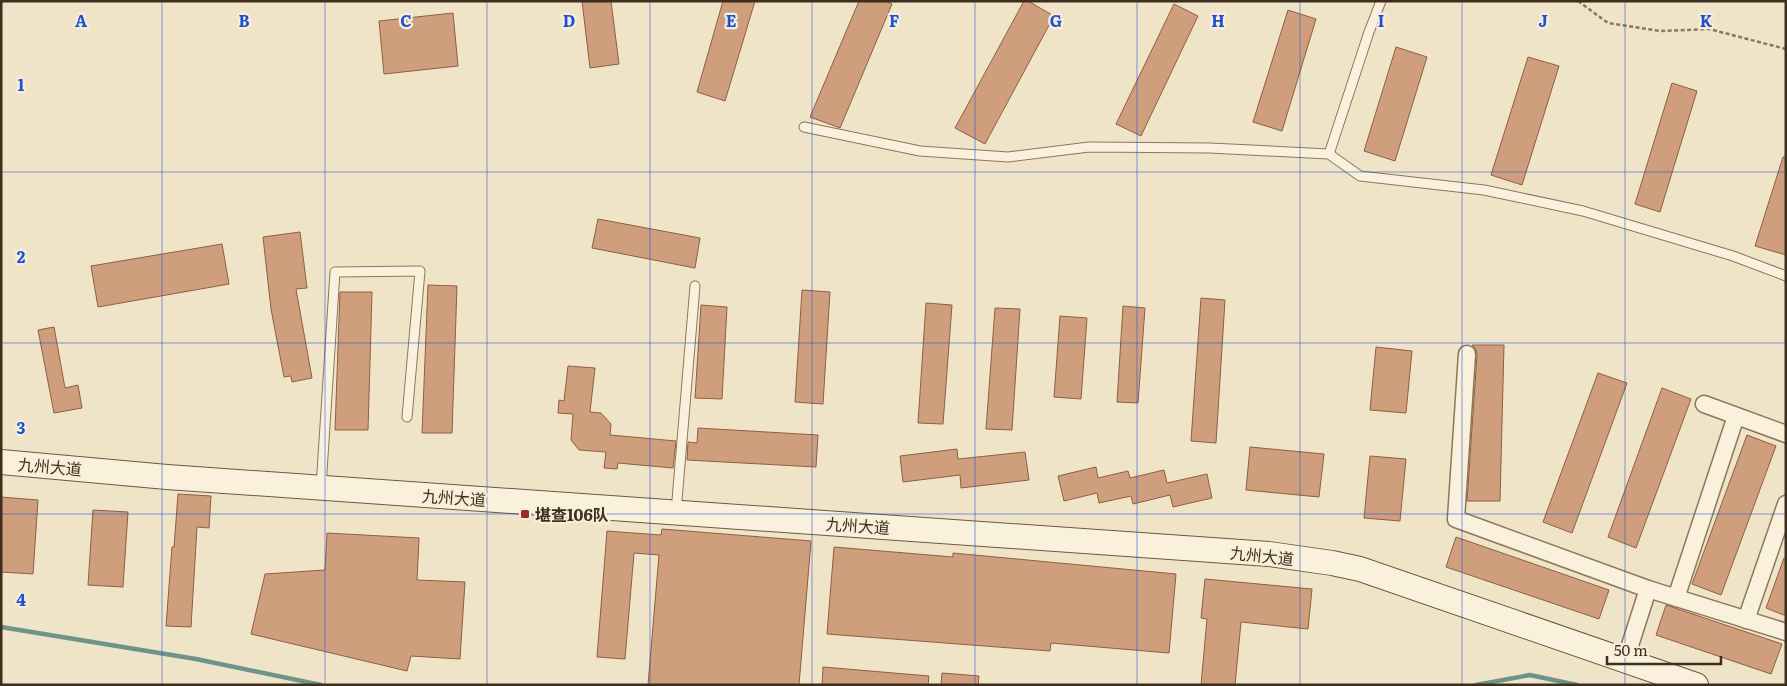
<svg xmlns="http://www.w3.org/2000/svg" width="1787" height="686" font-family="Literata,'Noto Sans SC',serif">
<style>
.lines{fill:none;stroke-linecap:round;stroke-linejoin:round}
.stream{stroke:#6f938a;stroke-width:4.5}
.building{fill:#cf9f7d;stroke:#8d5f41}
.service-casing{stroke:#8d765c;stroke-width:11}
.minor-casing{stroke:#8d765c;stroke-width:19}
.secondary-casing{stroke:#6f573f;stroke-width:26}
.path{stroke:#8d765c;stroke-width:2.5;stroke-dasharray:4 2.5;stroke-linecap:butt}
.service{stroke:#faf1dc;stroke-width:9}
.minor{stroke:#faf1dc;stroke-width:16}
.secondary{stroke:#faf1dc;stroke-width:24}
.grid{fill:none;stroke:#1d4ed8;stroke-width:1;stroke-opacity:0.55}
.poi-dot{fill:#9e2a2b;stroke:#f7eed8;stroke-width:2}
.labels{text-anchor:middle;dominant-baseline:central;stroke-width:4.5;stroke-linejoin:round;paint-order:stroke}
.street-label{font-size:16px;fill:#3d2e20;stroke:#f7eed8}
.poi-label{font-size:16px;font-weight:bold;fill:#3d2e20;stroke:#f7eed8;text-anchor:start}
.grid-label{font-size:16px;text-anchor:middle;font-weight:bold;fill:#1d4ed8;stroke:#f7eed8;stroke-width:4.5;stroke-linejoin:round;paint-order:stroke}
</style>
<rect width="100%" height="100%" fill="#f0e4c8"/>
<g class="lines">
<g class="stream">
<path d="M1 627 196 659 321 685"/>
<path d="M1476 685 1530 675 1577 685"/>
</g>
</g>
<g class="building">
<path d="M582 1H611L619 64 590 68Z"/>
<path d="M723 1H755L725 101 697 92Z"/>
<path d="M859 1H885L892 4 840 128 810 117Z"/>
<path d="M1024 1H1028L1054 16 985 144 955 128Z"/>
<path d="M1174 4 1198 16 1141 136 1116 124Z"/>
<path d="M1288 10 1316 19 1282 131 1253 122Z"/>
<path d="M453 13 458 66 384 74 379 21Z"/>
<path d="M1396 47 1427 57 1395 161 1364 151Z"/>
<path d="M1528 57 1559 66 1522 185 1491 175Z"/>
<path d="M1672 83 1697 91 1660 212 1635 204Z"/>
<path d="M1783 157H1786V255L1755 246Z"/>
<path d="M598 219 700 238 695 268 592 248Z"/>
<path d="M300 232 307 288 296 289 312 378 292 382 291 376 284 377 271 309 263 237Z"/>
<path d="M222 244 229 284 98 307 91 266Z"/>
<path d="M428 285 457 286 452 433H422Z"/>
<path d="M802 290 830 292 823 404 795 402Z"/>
<path d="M340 292H372L368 430H335Z"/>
<path d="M1201 298 1225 300 1216 443 1191 441Z"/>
<path d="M926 303 952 305 943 424 918 423Z"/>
<path d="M701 305 727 307 722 399 695 398Z"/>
<path d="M1123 306 1145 308 1138 403 1117 402Z"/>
<path d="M995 308 1020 309 1012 430 986 429Z"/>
<path d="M1060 316 1087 318 1081 399 1054 397Z"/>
<path d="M54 327 65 388 78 385 82 408 54 413 38 330Z"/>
<path d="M1472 345H1504L1500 501H1467L1477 355 1476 349Z"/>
<path d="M1376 347 1412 351 1406 413 1370 410Z"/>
<path d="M568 366 595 368 590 412 601 413 611 424 610 435 676 441 673 468 618 463 617 469 604 468 606 452 579 450 571 440 573 414 558 413 559 400 564 401Z"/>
<path d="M1598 373 1627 383 1572 533 1543 522Z"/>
<path d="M1662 388 1691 399 1636 548 1608 537Z"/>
<path d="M698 428 818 435 816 467 687 460 688 442 697 443Z"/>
<path d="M1747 435 1776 446 1721 595 1692 584Z"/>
<path d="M1250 447 1324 454 1319 497 1246 490Z"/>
<path d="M957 449 958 459 1025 452 1029 480 961 488 960 475 903 482 900 456Z"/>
<path d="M1370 456 1406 459 1400 521 1364 518Z"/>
<path d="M1096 467 1098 478 1128 471 1130 478 1164 470 1167 483 1207 474 1212 498 1173 507 1170 495 1133 504 1131 496 1099 503 1097 493 1064 501 1058 476Z"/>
<path d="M178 494 211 496 209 528 197 527 191 627 166 626 172 547H174Z"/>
<path d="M1 497 38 500 33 574 1 572Z"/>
<path d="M93 510 128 512 123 587 88 585Z"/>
<path d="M662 529 811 541 799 685H648L659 555 634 553 625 659 597 657 607 531 661 535Z"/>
<path d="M327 533 419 538 417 580 465 582 460 659 411 656 407 671 251 634 265 574 325 570Z"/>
<path d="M1456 537 1609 590 1599 619 1446 567Z"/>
<path d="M834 547 953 557V553L1176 574 1169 653 1051 643 1050 651 827 634Z"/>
<path d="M1784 558H1786V616L1766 608Z"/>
<path d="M1205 579 1312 589 1308 629 1241 622 1235 685H1201L1207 619 1201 618Z"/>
<path d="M1666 605 1782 644 1771 674 1656 635Z"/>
<path d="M823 667 929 676 928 685H822Z"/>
<path d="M942 673 979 676 978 685H941Z"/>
</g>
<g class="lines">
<g class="service-casing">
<g id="service">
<path d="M804 127 920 151 1008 157 1089 147 1210 148 1329 154 1360 176 1484 190 1583 211 1733 256 1786 276"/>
<path d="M1329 154 1369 32 1381 1"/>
<path d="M321 487 335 272 420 271 407 417"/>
<path d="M676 512 695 286"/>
</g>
</g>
<g class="minor-casing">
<g id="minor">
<path d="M1467 354 1456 519 1648 589 1786 632"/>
<path d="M1704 404 1786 434"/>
<path d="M1676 598 1736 416"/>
<path d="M1746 620 1786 504"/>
<path d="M1625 661 1648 589"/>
</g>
</g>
<g class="secondary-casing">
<path id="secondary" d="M1 462 167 477 1269 554 1332 563 1360 569 1696 685"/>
</g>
<path class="path" d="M1578 1 1608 23 1660 31 1709 29 1786 49"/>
<use href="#service" class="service"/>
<use href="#minor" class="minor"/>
<use href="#secondary" class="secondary"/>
</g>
<path class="grid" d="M162 1V685M325 1V685M487 1V685M650 1V685M812 1V685M975 1V685M1137 1V685M1300 1V685M1462 1V685M1625 1V685M1 172H1786M1 343H1786M1 514H1786"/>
<rect class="poi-dot" x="520" y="509" width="10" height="10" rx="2.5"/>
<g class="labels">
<g class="street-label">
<text transform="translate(50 466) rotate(5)">九州大道</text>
<text transform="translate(454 497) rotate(4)">九州大道</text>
<text transform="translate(858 525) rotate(4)">九州大道</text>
<text transform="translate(1262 555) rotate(6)">九州大道</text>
</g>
<g class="poi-label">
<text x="535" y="514">堪查106队</text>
</g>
</g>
<g class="grid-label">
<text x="81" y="27">A</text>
<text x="244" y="27">B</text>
<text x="406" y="27">C</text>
<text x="569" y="27">D</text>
<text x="731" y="27">E</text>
<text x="894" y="27">F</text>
<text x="1056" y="27">G</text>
<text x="1218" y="27">H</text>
<text x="1381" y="27">I</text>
<text x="1543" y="27">J</text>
<text x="1706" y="27">K</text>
<text x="21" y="91">1</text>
<text x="21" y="263">2</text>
<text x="21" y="434">3</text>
<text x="21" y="606">4</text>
</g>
<rect width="1787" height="686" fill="none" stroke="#3d2e20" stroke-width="5"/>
<path d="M1607 656v8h114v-8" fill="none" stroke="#3d2e20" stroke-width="2.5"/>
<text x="1614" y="656" font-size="15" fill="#3d2e20" stroke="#f7eed8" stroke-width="4" paint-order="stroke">50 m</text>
</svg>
